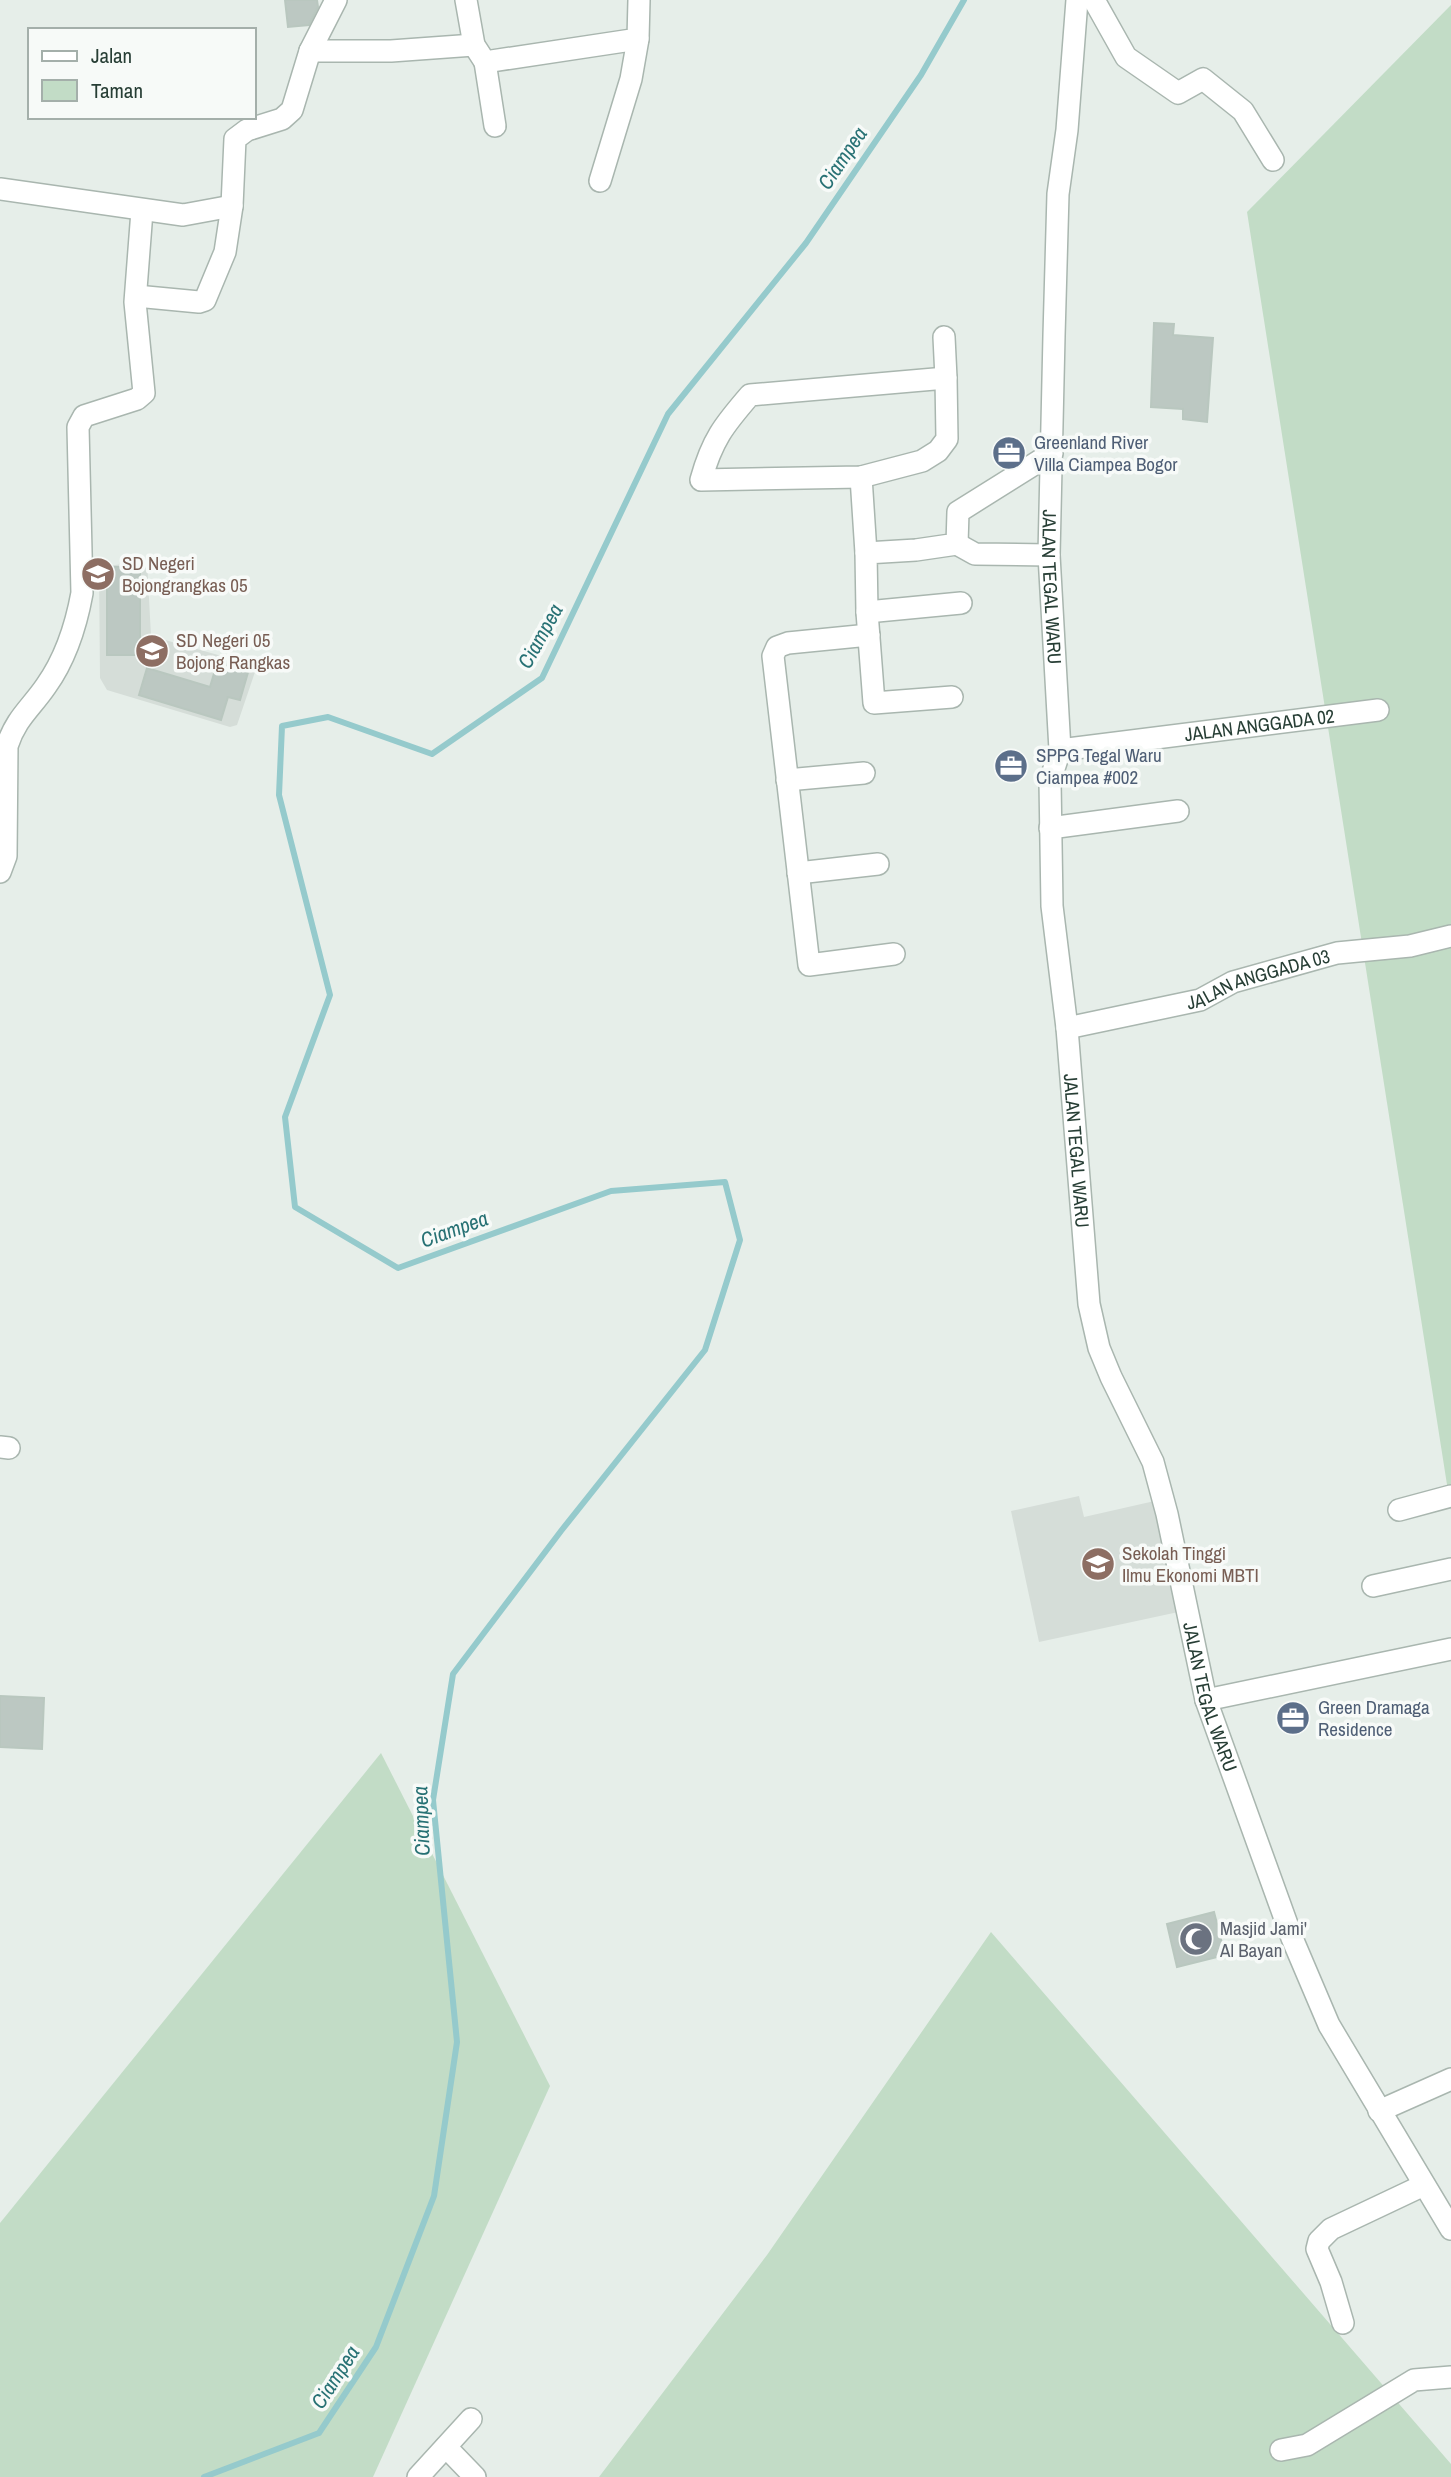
<svg xmlns="http://www.w3.org/2000/svg" width="1451" height="2477" font-family="'Archivo Narrow',sans-serif">
<style>
.built{fill:#d5ddd8}
.green{fill:#c2dcc6}
.lines{fill:none;stroke-linecap:round;stroke-linejoin:round}
.stream{stroke:#95cacc;stroke-width:6}
.building{fill:#bcc8c2;stroke:#b9c7bf;stroke-width:2}
.minor-casing{stroke:#a9b6af;stroke-width:24}
.minor{stroke:#fff;stroke-width:21}
.labels{text-anchor:middle;dominant-baseline:central;stroke-width:7;stroke-linejoin:round;paint-order:stroke}
.service-label{font-size:19px;fill:#4e5e75;stroke:#f7faf8;text-anchor:start}
.education-label{font-size:19px;fill:#785e54;stroke:#f7faf8;text-anchor:start}
.street-label{font-size:19px;fill:#273e35;stroke:#f7faf8}
.worship-label{font-size:19px;fill:#5b616d;stroke:#f7faf8;text-anchor:start}
.water-label{font-size:21px;font-style:italic;fill:#277174;stroke:#f7faf8}
</style>
<rect width="100%" height="100%" fill="#e6eee9"/>
<g class="built">
<path d="M147 561 151 636 257 666 237 725 230 727 107 690 100 678 99 567Z"/>
<path d="M1079 1496 1084 1517 1159 1500 1183 1611 1039 1642 1011 1511Z"/>
</g>
<g class="green">
<path d="M1451 5V1510L1247 212Z"/>
<path d="M381 1753 550 2086 373 2477H0V2223Z"/>
<path d="M991 1932 1451 2464V2477H599L767 2255Z"/>
</g>
<g class="lines">
<path class="stream" d="M204 2477 319 2433 376 2347 434 2196 457 2042 433 1800 453 1674 561 1531 705 1350 740 1240 725 1182 611 1191 398 1268 295 1207 285 1117 330 995 279 795 282 726 328 717 432 754 542 678 668 414 806 243 921 75 964 0"/>
</g>
<g class="building">
<path d="M285 0H317L318 7 309 25 288 27Z"/>
<path d="M1154 323 1174 324 1173 335 1213 338 1207 422 1183 419V409L1151 407Z"/>
<rect x="107" y="567" width="33" height="88"/>
<path d="M218 660 249 669 240 700 228 697 221 720 139 695 147 668 210 687Z"/>
<path d="M0 1696 44 1698 42 1749 0 1747Z"/>
<path d="M1214 1912 1225 1955 1177 1967 1167 1924Z"/>
</g>
<g class="lines">
<g class="minor-casing">
<g id="minor">
<path d="M466 0 474 45 485 62 638 39 639 0"/>
<path id="s1" d="M1077 0 1067 130 1058 194 1054 336 1049 555 1060 750 1050 781 1052 906 1067 1028 1089 1304 1099 1348 1111 1377 1153 1462 1167 1514 1206 1700 1292 1938 1329 2025 1451 2229"/>
<path d="M1094 0 1126 57 1178 93 1203 79 1243 111 1273 160"/>
<path d="M310 51H391L474 45"/>
<path d="M485 62 495 126"/>
<path d="M600 181 631 79 638 39"/>
<path d="M0 189 183 215 232 206"/>
<path d="M136 296 199 302 205 300 225 252 232 206 235 139 247 130 282 119 292 110 310 51 336 0"/>
<path d="M944 337 946 378"/>
<path d="M946 378 947 439 938 451 922 461 861 477 701 480C712 440 724 425 750 395Z"/>
<path d="M861 477 866 553"/>
<path d="M957 544 975 554 1049 555"/>
<path d="M867 612 961 603"/>
<path d="M869 635 788 643 777 647 773 656 809 965 894 954"/>
<path d="M952 697 874 703 867 612 866 553 916 550 957 544 958 512 1052 453"/>
<path id="s2" d="M1060 750 1378 710"/>
<path d="M787 780 864 773"/>
<path d="M1050 828 1178 811"/>
<path d="M0 872 6 856 7 746C16 718 31 708 46 686 66 658 76 626 82 593L78 427 84 416 137 399 144 393 135 302 142 211"/>
<path d="M798 873 878 864"/>
<path id="s3" d="M1067 1028 1200 1000 1233 982 1337 953 1410 946 1451 936"/>
<path d="M0 1447 9 1448"/>
<path d="M1399 1510 1451 1496"/>
<path d="M1373 1586 1451 1569"/>
<path d="M1206 1700 1451 1649"/>
<path d="M1379 2111 1451 2079"/>
<path d="M1343 2323 1331 2282 1317 2249 1319 2241 1331 2229 1424 2185"/>
<path d="M446 2447 475 2477"/>
<path d="M1281 2450 1307 2445 1414 2380 1451 2377"/>
<path d="M418 2477 471 2419"/>
</g>
</g>
<use href="#minor" class="minor"/>
</g>
<defs>
<g id="office-disc" transform="scale(1.75)"><circle r="9.5" fill="#5c6f8a" stroke="#f7faf8"/><path d="M-6-3h4V-5.5h4V-3h4V5H-6ZM-1-4.5V-3h2v-1.5ZM-6 0V1H6V0Z" fill="#fff"/></g>
<g id="school-disc" transform="scale(1.75)"><circle r="9.5" fill="#8d6e63" stroke="#f7faf8"/><path d="M0-5L7-2L0 1L-7-2ZM-4 1L0 2.5L4 1V4Q0 6-4 4Z" fill="#fff"/></g>
<g id="university-disc" transform="scale(1.75)"><circle r="9.5" fill="#8d6e63" stroke="#f7faf8"/><path d="M0-5L7-2L0 1L-7-2ZM-4 1L0 2.5L4 1V4Q0 6-4 4Z" fill="#fff"/></g>
<g id="mosque-disc" transform="scale(1.75)"><circle r="9.5" fill="#6b7280" stroke="#f7faf8"/><path d="M3.5-4.9A6 6 0 1 0 3.5 4.9A5 5 0 1 1 3.5-4.9Z" fill="#fff"/></g>
</defs>
<g fill-rule="evenodd">
<use href="#office-disc" x="1009" y="453"/>
<use href="#school-disc" x="98" y="574"/>
<use href="#school-disc" x="152" y="651"/>
<use href="#office-disc" x="1011" y="766"/>
<use href="#university-disc" x="1098" y="1564"/>
<use href="#office-disc" x="1293" y="1718"/>
<use href="#mosque-disc" x="1196" y="1939"/>
</g>
<g class="labels">
<g class="service-label">
<text x="1034" y="442">Greenland River<tspan x="1034" dy="22">Villa Ciampea Bogor</tspan></text>
<text x="1036" y="755">SPPG Tegal Waru<tspan x="1036" dy="22">Ciampea #002</tspan></text>
<text x="1318" y="1707">Green Dramaga<tspan x="1318" dy="22">Residence</tspan></text>
</g>
<g class="education-label">
<text x="122" y="563">SD Negeri<tspan x="122" dy="22">Bojongrangkas 05</tspan></text>
<text x="176" y="640">SD Negeri 05<tspan x="176" dy="22">Bojong Rangkas</tspan></text>
<text x="1122" y="1553">Sekolah Tinggi<tspan x="1122" dy="22">Ilmu Ekonomi MBTI</tspan></text>
</g>
<g class="street-label">
<text stroke="none"><textPath href="#s1" startOffset="588">JALAN TEGAL WARU</textPath></text>
<text stroke="none"><textPath href="#s2" startOffset="201">JALAN ANGGADA 02</textPath></text>
<text stroke="none"><textPath href="#s3" startOffset="198">JALAN ANGGADA 03</textPath></text>
<text stroke="none"><textPath href="#s1" startOffset="1155">JALAN TEGAL WARU</textPath></text>
<text stroke="none"><textPath href="#s1" startOffset="1722">JALAN TEGAL WARU</textPath></text>
</g>
<g class="worship-label">
<text x="1220" y="1928">Masjid Jami'<tspan x="1220" dy="22">Al Bayan</tspan></text>
</g>
<g class="water-label">
<text transform="translate(842 158) rotate(-56)">Ciampea</text>
<text transform="translate(540 636) rotate(-61)">Ciampea</text>
<text transform="translate(454 1229) rotate(-20)">Ciampea</text>
<text transform="translate(421 1821) rotate(-92)">Ciampea</text>
<text transform="translate(335 2377) rotate(-57)">Ciampea</text>
</g>
</g>
<rect x="28" y="28" width="228" height="91" fill="#f7faf8" stroke="#a4afaa" stroke-width="2"/>
<rect x="42" y="51" width="35" height="10" fill="#ffffff" stroke="#a4afaa" stroke-width="2"/>
<text x="91" y="63" font-size="21" fill="#273e35">Jalan</text>
<rect x="42" y="80" width="35" height="21" fill="#c2dcc6" stroke="#a4afaa" stroke-width="2"/>
<text x="91" y="98" font-size="21" fill="#273e35">Taman</text>
</svg>
